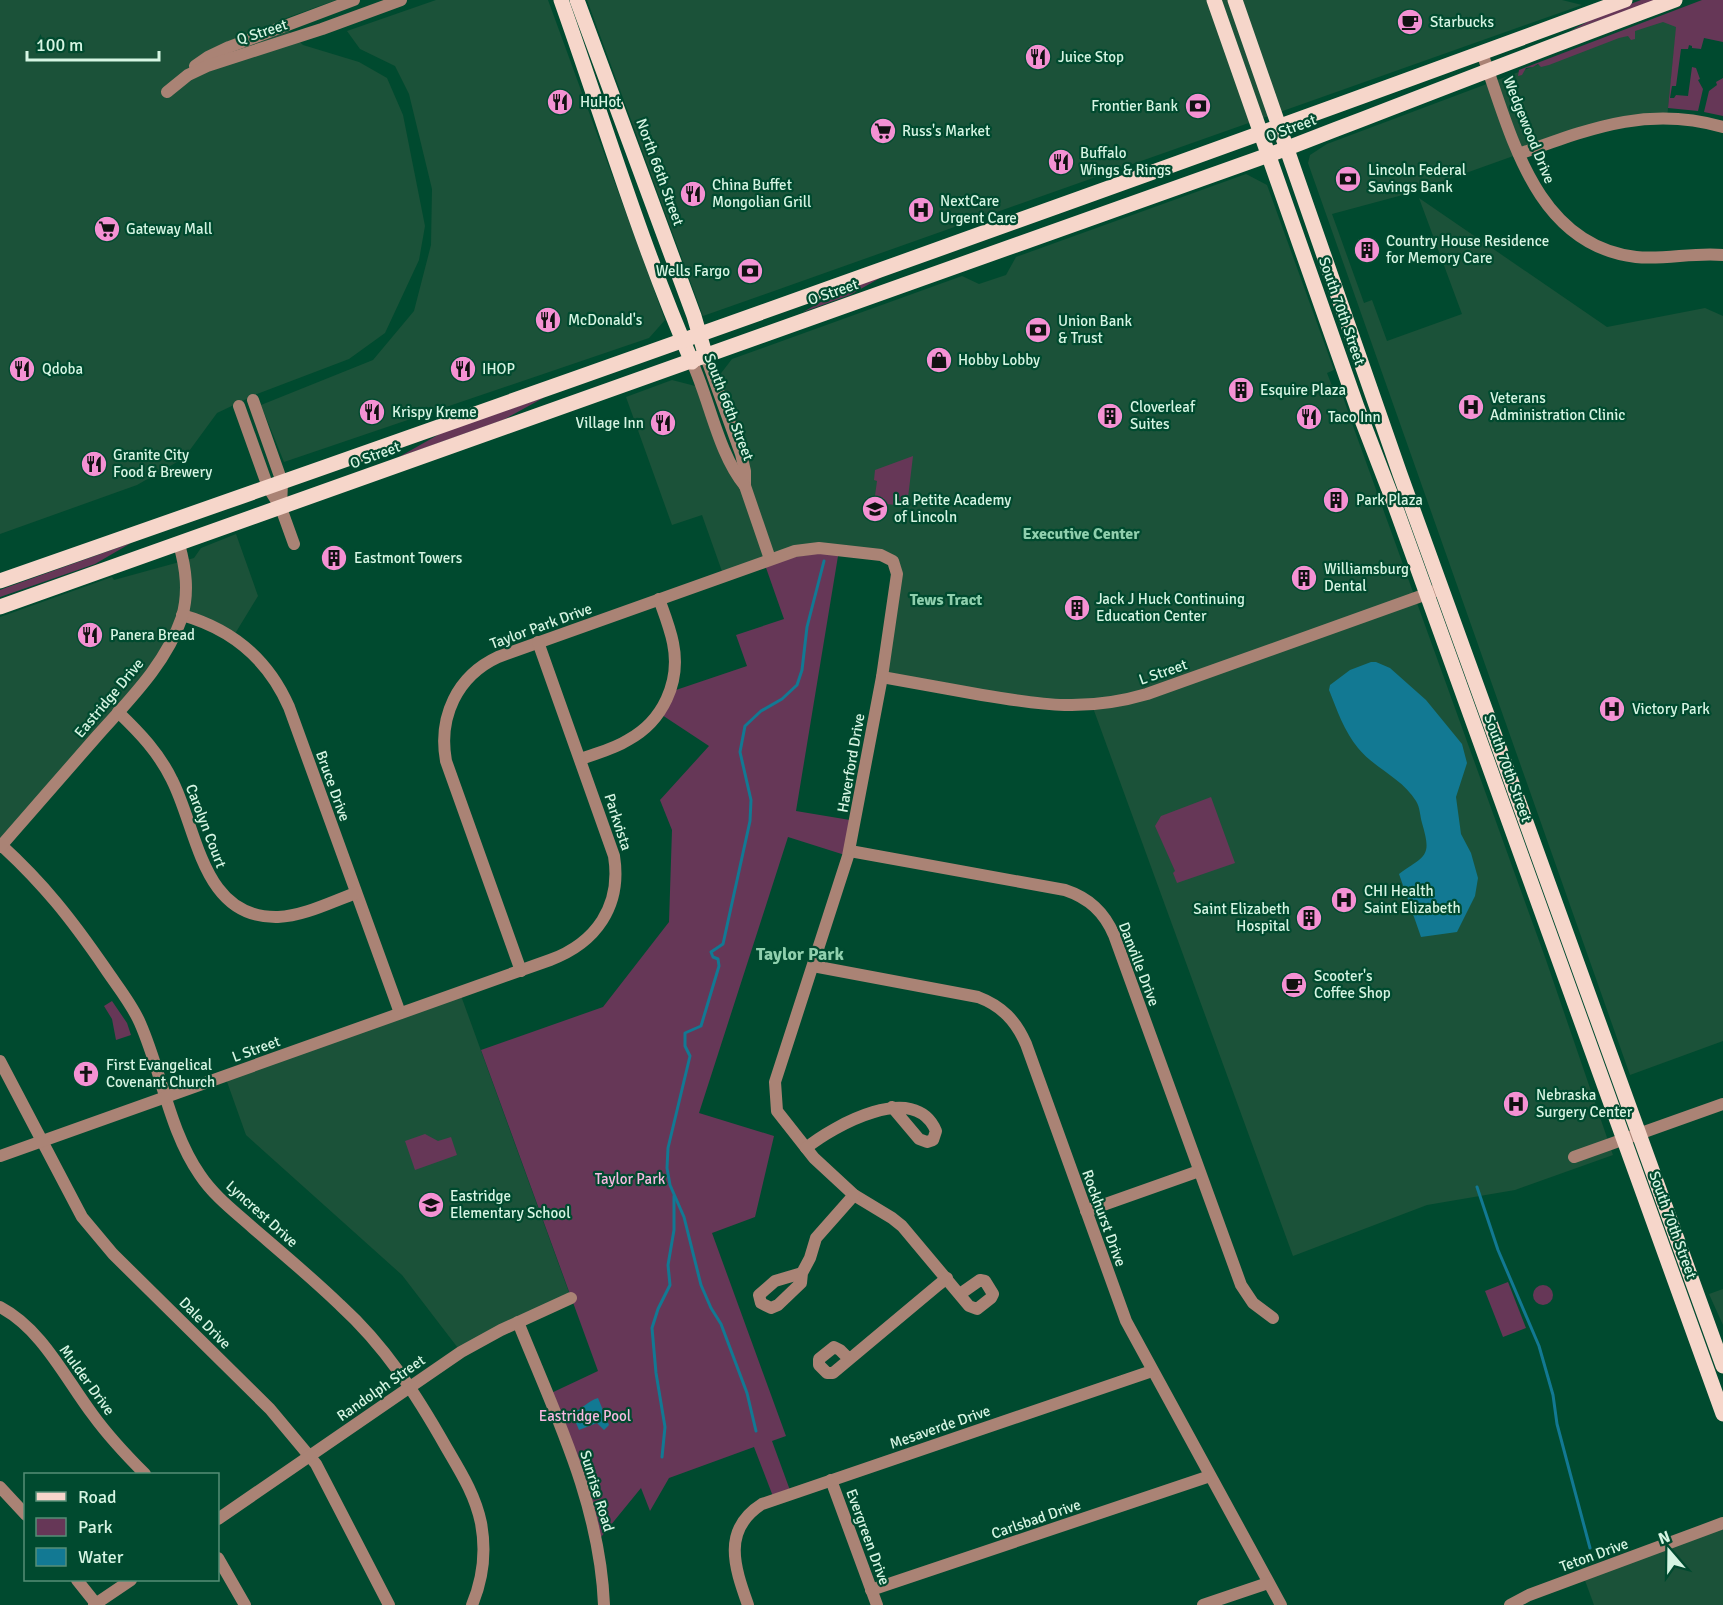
<svg xmlns="http://www.w3.org/2000/svg" width="1723" height="1605" font-family="Signika,sans-serif">
<style>
.built{fill:#1b5239}
.green{fill:#663757}
.water{fill:#127993}
.lines{fill:none;stroke-linecap:round;stroke-linejoin:round}
.stream{stroke:#127993;stroke-width:3}
.minor{stroke:#aa8375;stroke-width:12}
.major{stroke:#f6d6ca;stroke-width:15}
.labels{text-anchor:middle;dominant-baseline:central;stroke-width:4.5;stroke-linejoin:round;paint-order:stroke}
.poi-label{font-size:15px;fill:#d6f5e3;stroke:#004a2f;text-anchor:start}
.street-label{font-size:15px;fill:#d6f5e3;stroke:#004a2f}
.park-label{font-size:15px;fill:#f8b9e1;stroke:#004a2f}
.neighbourhood-label{font-size:16px;font-weight:bold;fill:#8fcfad;stroke:#004a2f}
.quarter-label{font-size:18px;font-weight:bold;fill:#8fcfad;stroke:#004a2f}
</style>
<rect width="100%" height="100%" fill="#004a2f"/>
<g class="built">
<path d="M0 0H336L278 21 303 45 359 62 387 78 403 115 425 226 419 260 385 333 349 359 257 394 217 413 184 458 137 485 0 534Z"/>
<path d="M436 0H548L665 320 649 338 284 462 261 405 373 360 414 311 431 245 432 189 409 94 395 66 360 49 347 31Z"/>
<path d="M587 0H1562L1582 5 703 316Z"/>
<path d="M1662 18 1677 23 1667 118 1653 119 1519 154 1410 193 1332 214 1364 303 1372 300 1387 341 1462 314 1419 198 1607 327 1705 308 1723 316V1041L1630 1075 1308 163 1310 155 1327 144Z"/>
<path d="M1246 174 1267 185 1334 370 1327 373 1336 396 1342 394 1353 426 1546 960 1613 1155 1515 1190 1427 1205 1293 1256 1092 705 882 677 895 565 839 550 724 577 702 515 672 525 626 397 672 380 703 388 744 485 715 381 732 359 962 276 979 284 1006 275 1016 257Z"/>
<path d="M236 534 258 596 233 637 190 617 171 642 0 844V617L112 577 114 580 194 558 201 548Z"/>
<path d="M460 993 571 1298 461 1352 402 1275 246 1135 225 1076Z"/>
<path d="M1723 1289V1325L1709 1294Z"/>
<path d="M1723 1523V1605H1594L1583 1575Z"/>
</g>
<g class="green">
<path d="M1641 0H1657L1570 31 1596 17Z"/>
<path d="M1702 0H1723V42L1704 38 1701 49 1692 48V46L1689 45 1688 49H1681L1676 86H1672L1670 98H1674L1676 95 1688 96 1692 67 1696 68 1700 79 1698 80 1703 89 1698 111 1668 108 1676 27 1663 22 1635 31V39L1631 40 1628 36 1619 38 1549 65 1541 67 1538 64 1533 67 1526 68 1522 75 1518 76 1519 70Z"/>
<path d="M1723 78V116L1704 112 1709 91 1717 85 1716 82Z"/>
<path d="M887 274 850 295 803 312 835 294Z"/>
<path d="M545 397 503 420 399 457 443 432Z"/>
<path d="M913 456 907 506 874 503 877 481 874 480 875 470Z"/>
<path d="M131 543 95 564 0 597V590L8 587Z"/>
<path d="M839 550 796 811 856 821 848 856 788 837 699 1113 774 1136 755 1217 712 1233 786 1436 772 1441 791 1493 774 1499 754 1447 669 1478 650 1511 641 1488 597 1542 547 1395 598 1371 481 1050 603 1007 669 922 672 830 660 800 709 746 659 713 670 692 747 666 736 635 784 619 764 562Z"/>
<path d="M1211 797 1235 863 1177 883 1173 873 1175 871 1155 826 1161 816Z"/>
<path d="M112 1001 127 1023 131 1035 116 1040 112 1019 104 1006Z"/>
<path d="M425 1134 438 1141 451 1137 457 1155 415 1170 405 1141Z"/>
<path d="M1508 1282 1526 1328 1503 1337 1485 1291Z"/>
<circle cx="1543" cy="1295" r="10"/>
</g>
<g class="water">
<path d="M1371 662H1376L1390 668 1426 700 1462 744 1467 763 1456 797 1461 834 1471 853 1478 878 1475 896 1457 932 1421 937 1399 874C1426 855 1432 857 1422 823 1420 816 1420 807 1416 801 1402 778 1374 768 1358 748 1344 731 1337 710 1329 690L1330 685 1350 670Z"/>
<path d="M598 1398 609 1425 604 1430 597 1423 579 1430 572 1413C582 1409 588 1401 598 1398Z"/>
</g>
<g class="lines">
<g class="stream">
<path d="M1477 1187 1498 1250 1539 1346 1553 1395 1557 1424 1590 1548"/>
<path d="M756 1431 747 1393 721 1324 711 1308 701 1285 684 1217 670 1185 667 1168 668 1148 690 1056 685 1046V1033L701 1026 719 966 718 959 713 957 711 952 723 944 750 821 751 800 740 752 745 726 761 711 782 699 797 685 802 670 807 627 824 561"/>
<path d="M662 1457 665 1427 656 1373 652 1328 658 1309 670 1285 668 1265 674 1230V1196"/>
</g>
<g class="minor">
<path d="M1482 53C1511 133 1534 245 1636 257 1665 260 1694 252 1723 255"/>
<path d="M195 66 208 57 229 47 354 0"/>
<path d="M167 92 188 75 207 66 322 29 401 0"/>
<path d="M1519 154C1589 129 1647 105 1723 127"/>
<path d="M706 357 741 454 745 471V486L770 559"/>
<path d="M692 362C710 401 718 453 745 486"/>
<path d="M253 400 282 482 281 508"/>
<path d="M239 406 268 487 281 508 294 544"/>
<path d="M182 615C232 629 268 659 289 707L400 1013"/>
<path d="M882 677C916 683 949 689 982 695 1043 705 1086 712 1147 694L1435 591"/>
<path d="M118 712C140 733 159 753 172 780 198 831 202 919 278 917 304 916 331 902 356 893"/>
<path d="M581 759C597 753 614 749 628 740 663 721 681 682 673 643 670 628 664 613 659 599"/>
<path d="M0 844C44 884 72 920 105 968 117 986 132 1004 140 1023 162 1073 169 1130 200 1175 214 1196 234 1211 253 1228 282 1253 312 1278 340 1305 385 1346 416 1394 446 1447 460 1471 475 1494 481 1523 486 1550 483 1579 472 1605"/>
<path d="M0 847C32 810 65 773 97 736 129 700 166 664 182 617 189 592 186 569 179 544"/>
<path d="M850 851 1065 890C1089 898 1104 912 1114 935L1241 1285 1253 1303 1273 1318"/>
<path d="M813 966 978 997C1002 1006 1016 1021 1026 1044L1126 1321 1281 1605"/>
<path d="M521 971 446 761C438 717 457 676 498 657L795 551 819 548 881 555 893 561 897 574 882 677 848 856 775 1082 777 1111 814 1158 854 1195 892 1218 902 1226 969 1306 977 1309 991 1298 993 1294 985 1281 980 1280 960 1294"/>
<path d="M0 1061 82 1217 113 1254 270 1409 316 1464 389 1605"/>
<path d="M806 1148C833 1126 915 1080 936 1131L933 1140 927 1142 919 1139 892 1107"/>
<path d="M0 1156 550 960C596 943 622 906 614 856L538 642"/>
<path d="M1574 1157 1723 1104"/>
<path d="M1086 1211 1199 1171"/>
<path d="M802 1273 775 1281 759 1295 761 1303 771 1308 778 1305 801 1283 802 1273 810 1258 816 1238 854 1195"/>
<path d="M0 1307C42 1329 65 1378 93 1415 109 1437 127 1456 145 1474"/>
<path d="M518 1322C555 1414 600 1504 604 1605"/>
<path d="M849 1359 840 1350 834 1347 819 1359V1365L827 1373H833L937 1286 947 1278"/>
<path d="M831 1480 877 1605"/>
<path d="M0 1487 26 1515"/>
<path d="M218 1519 461 1352 501 1330 571 1298"/>
<path d="M218 1558 245 1605"/>
<path d="M77 1580 97 1605"/>
<path d="M871 1590 1210 1476"/>
<path d="M94 1605 131 1580"/>
<path d="M748 1605C735 1568 721 1530 762 1504L1152 1371"/>
<path d="M1203 1605 1268 1583"/>
<path d="M1510 1605 1529 1595 1723 1523"/>
</g>
<g class="major">
<path d="M561 0C604 121 641 245 692 362"/>
<path d="M577 0 694 316 706 357"/>
<path d="M1214 0 1357 407 1394 503 1723 1414"/>
<path d="M1235 0 1400 474 1723 1366"/>
<path d="M0 581C543 391 1085 199 1625 0"/>
<path d="M0 607 1288 148C1417 98 1545 48 1675 0"/>
</g>
</g>
<defs>
<g id="cafe-disc" transform="scale(1.35)"><circle r="9.5" fill="#f491d3" stroke="#004a2f"/><path d="M-5.5-4.5H6V0H3Q3 3.5 0 3.5H-2.5Q-5.5 3.5-5.5 0ZM3-3.2v2h1.7v-2ZM-6 4.5H4V6H-6Z" fill="#111"/></g>
<g id="restaurant-disc" transform="scale(1.35)"><circle r="9.5" fill="#f491d3" stroke="#004a2f"/><path d="M-5-6h1v4h1v-4h1v4h1v-4h1v5L-1.5 .5V6h-2V.5L-5-1ZM5-6V6H3V1.5H1.5Q1.5-4 5-6Z" fill="#111"/></g>
<g id="bank-disc" transform="scale(1.35)"><circle r="9.5" fill="#f491d3" stroke="#004a2f"/><path d="M-6-4H6V4H-6ZM0-2.3a2.3 2.3 0 1 0 0 4.6a2.3 2.3 0 1 0 0-4.6Z" fill="#111"/></g>
<g id="supermarket-disc" transform="scale(1.35)"><circle r="9.5" fill="#f491d3" stroke="#004a2f"/><path d="M-6-5.5h2.5l.6 2H6L4.5 2H-2.5L-4.4-4H-6ZM-1.5 3.2a1.3 1.3 0 1 0 .1 0ZM3 3.2a1.3 1.3 0 1 0 .1 0Z" fill="#111"/></g>
<g id="hospital-disc" transform="scale(1.35)"><circle r="9.5" fill="#f491d3" stroke="#004a2f"/><path d="M-5-5h3v3.5h4V-5h3V5h-3V1.5h-4V5h-3Z" fill="#111"/></g>
<g id="building-disc" transform="scale(1.35)"><circle r="9.5" fill="#f491d3" stroke="#004a2f"/><path d="M-4-6H4V6H1V3H-1V6H-4ZM-2.5-4.3h1.7v1.8h-1.7ZM.8-4.3h1.7v1.8H.8ZM-2.5-1h1.7V.8h-1.7ZM.8-1h1.7V.8H.8Z" fill="#111"/></g>
<g id="shop-disc" transform="scale(1.35)"><circle r="9.5" fill="#f491d3" stroke="#004a2f"/><path d="M-5-2.5h2.3a2.7 3.5 0 0 1 5.4 0H5L5.5 6h-11ZM-1.5-2.5h3a1.5 2.3 0 0 0-3 0Z" fill="#111"/></g>
<g id="school-disc" transform="scale(1.35)"><circle r="9.5" fill="#f491d3" stroke="#004a2f"/><path d="M0-5L7-2L0 1L-7-2ZM-4 1L0 2.5L4 1V4Q0 6-4 4Z" fill="#111"/></g>
<g id="church-disc" transform="scale(1.35)"><circle r="9.5" fill="#f491d3" stroke="#004a2f"/><path d="M-1.2-6h2.4v3.5h3.3v2.4h-3.3V6h-2.4V-.1h-3.3v-2.4h3.3Z" fill="#111"/></g>
</defs>
<g fill-rule="evenodd">
<use href="#cafe-disc" x="1410" y="22"/>
<use href="#restaurant-disc" x="1038" y="57"/>
<use href="#restaurant-disc" x="560" y="102"/>
<use href="#bank-disc" x="1198" y="106"/>
<use href="#supermarket-disc" x="883" y="131"/>
<use href="#restaurant-disc" x="1061" y="162"/>
<use href="#bank-disc" x="1348" y="179"/>
<use href="#restaurant-disc" x="693" y="194"/>
<use href="#hospital-disc" x="921" y="210"/>
<use href="#supermarket-disc" x="107" y="229"/>
<use href="#building-disc" x="1367" y="250"/>
<use href="#bank-disc" x="750" y="271"/>
<use href="#restaurant-disc" x="548" y="320"/>
<use href="#bank-disc" x="1038" y="330"/>
<use href="#shop-disc" x="939" y="360"/>
<use href="#restaurant-disc" x="22" y="369"/>
<use href="#restaurant-disc" x="463" y="369"/>
<use href="#building-disc" x="1241" y="390"/>
<use href="#hospital-disc" x="1471" y="407"/>
<use href="#restaurant-disc" x="372" y="412"/>
<use href="#building-disc" x="1110" y="416"/>
<use href="#restaurant-disc" x="1309" y="417"/>
<use href="#restaurant-disc" x="663" y="423"/>
<use href="#restaurant-disc" x="94" y="464"/>
<use href="#building-disc" x="1336" y="500"/>
<use href="#school-disc" x="875" y="509"/>
<use href="#building-disc" x="334" y="558"/>
<use href="#building-disc" x="1304" y="578"/>
<use href="#building-disc" x="1077" y="608"/>
<use href="#restaurant-disc" x="90" y="635"/>
<use href="#hospital-disc" x="1612" y="709"/>
<use href="#hospital-disc" x="1344" y="900"/>
<use href="#building-disc" x="1309" y="918"/>
<use href="#cafe-disc" x="1294" y="985"/>
<use href="#church-disc" x="86" y="1074"/>
<use href="#hospital-disc" x="1516" y="1104"/>
<use href="#school-disc" x="431" y="1205"/>
</g>
<g class="labels">
<g class="poi-label">
<text x="1430" y="22">Starbucks</text>
<text x="1058" y="57">Juice Stop</text>
<text x="580" y="102">HuHot</text>
<text x="1178" y="106" text-anchor="end">Frontier Bank</text>
<text x="902" y="131">Russ's Market</text>
<text x="1080" y="153">Buffalo<tspan x="1080" dy="17">Wings &amp; Rings</tspan></text>
<text x="1368" y="170">Lincoln Federal<tspan x="1368" dy="17">Savings Bank</tspan></text>
<text x="712" y="185">China Buffet<tspan x="712" dy="17">Mongolian Grill</tspan></text>
<text x="940" y="201">NextCare<tspan x="940" dy="17">Urgent Care</tspan></text>
<text x="126" y="229">Gateway Mall</text>
<text x="1386" y="241">Country House Residence<tspan x="1386" dy="17">for Memory Care</tspan></text>
<text x="730" y="271" text-anchor="end">Wells Fargo</text>
<text x="568" y="320">McDonald's</text>
<text x="1058" y="321">Union Bank<tspan x="1058" dy="17">&amp; Trust</tspan></text>
<text x="958" y="360">Hobby Lobby</text>
<text x="42" y="369">Qdoba</text>
<text x="482" y="369">IHOP</text>
<text x="1260" y="390">Esquire Plaza</text>
<text x="1490" y="398">Veterans<tspan x="1490" dy="17">Administration Clinic</tspan></text>
<text x="1130" y="407">Cloverleaf<tspan x="1130" dy="17">Suites</tspan></text>
<text x="392" y="412">Krispy Kreme</text>
<text x="1328" y="417">Taco Inn</text>
<text x="644" y="423" text-anchor="end">Village Inn</text>
<text x="113" y="455">Granite City<tspan x="113" dy="17">Food &amp; Brewery</tspan></text>
<text x="894" y="500">La Petite Academy<tspan x="894" dy="17">of Lincoln</tspan></text>
<text x="1356" y="500">Park Plaza</text>
<text x="354" y="558">Eastmont Towers</text>
<text x="1324" y="569">Williamsburg<tspan x="1324" dy="17">Dental</tspan></text>
<text x="1096" y="599">Jack J Huck Continuing<tspan x="1096" dy="17">Education Center</tspan></text>
<text x="110" y="635">Panera Bread</text>
<text x="1632" y="709">Victory Park</text>
<text x="1364" y="891">CHI Health<tspan x="1364" dy="17">Saint Elizabeth</tspan></text>
<text x="1290" y="909" text-anchor="end">Saint Elizabeth<tspan x="1290" dy="17">Hospital</tspan></text>
<text x="1314" y="976">Scooter's<tspan x="1314" dy="17">Coffee Shop</tspan></text>
<text x="106" y="1065">First Evangelical<tspan x="106" dy="17">Covenant Church</tspan></text>
<text x="1536" y="1095">Nebraska<tspan x="1536" dy="17">Surgery Center</tspan></text>
<text x="450" y="1196">Eastridge<tspan x="450" dy="17">Elementary School</tspan></text>
</g>
<g class="street-label">
<text transform="translate(262 32) rotate(-18)">Q Street</text>
<text transform="translate(1291 128) rotate(-20)">O Street</text>
<text transform="translate(1529 130) rotate(68)">Wedgewood Drive</text>
<text transform="translate(660 172) rotate(70)">North 66th Street</text>
<text transform="translate(833 292) rotate(-19)">O Street</text>
<text transform="translate(1342 311) rotate(71)">South 70th Street</text>
<text transform="translate(729 407) rotate(69)">South 66th Street</text>
<text transform="translate(375 455) rotate(-20)">O Street</text>
<text transform="translate(541 626) rotate(-20)">Taylor Park Drive</text>
<text transform="translate(1163 672) rotate(-19)">L Street</text>
<text transform="translate(109 698) rotate(-50)">Eastridge Drive</text>
<text transform="translate(851 763) rotate(-80)">Haverford Drive</text>
<text transform="translate(1508 768) rotate(70)">South 70th Street</text>
<text transform="translate(333 786) rotate(70)">Bruce Drive</text>
<text transform="translate(618 822) rotate(72)">Parkvista</text>
<text transform="translate(206 826) rotate(69)">Carolyn Court</text>
<text transform="translate(1139 964) rotate(69)">Danville Drive</text>
<text transform="translate(256 1049) rotate(-20)">L Street</text>
<text transform="translate(262 1214) rotate(42)">Lyncrest Drive</text>
<text transform="translate(1104 1218) rotate(70)">Rockhurst Drive</text>
<text transform="translate(1673 1225) rotate(70)">South 70th Street</text>
<text transform="translate(205 1323) rotate(45)">Dale Drive</text>
<text transform="translate(87 1380) rotate(54)">Mulder Drive</text>
<text transform="translate(381 1388) rotate(-35)">Randolph Street</text>
<text transform="translate(940 1427) rotate(-19)">Mesaverde Drive</text>
<text transform="translate(597 1491) rotate(73)">Sunrise Road</text>
<text transform="translate(1036 1519) rotate(-19)">Carlsbad Drive</text>
<text transform="translate(868 1537) rotate(70)">Evergreen Drive</text>
<text transform="translate(1594 1555) rotate(-20)">Teton Drive</text>
</g>
<g class="park-label">
<text x="630" y="1179">Taylor Park</text>
<text x="585" y="1416">Eastridge Pool</text>
</g>
<g class="neighbourhood-label">
<text x="1081" y="534">Executive Center</text>
<text x="946" y="600">Tews Tract</text>
</g>
<g class="quarter-label">
<text x="800" y="954">Taylor Park</text>
</g>
</g>
<rect x="24" y="1473" width="195" height="108" fill="#004a2f" stroke="#568e77" stroke-width="1.5"/>
<rect x="36" y="1492" width="30" height="9" fill="#f6d6ca" stroke="#568e77" stroke-width="1.5"/>
<text x="78" y="1503" font-size="18" fill="#d6f5e3">Road</text>
<rect x="36" y="1518" width="30" height="18" fill="#663757" stroke="#568e77" stroke-width="1.5"/>
<text x="78" y="1533" font-size="18" fill="#d6f5e3">Park</text>
<rect x="36" y="1548" width="30" height="18" fill="#127993" stroke="#568e77" stroke-width="1.5"/>
<text x="78" y="1563" font-size="18" fill="#d6f5e3">Water</text>
<g transform="translate(1669 1551) rotate(340)" stroke="#004a2f" stroke-width="4.5" paint-order="stroke">
<path d="M0-4.5L10 22L0 15L-10 22Z" fill="#d6f5e3"/>
<text y="-9" font-size="16" font-weight="bold" text-anchor="middle" fill="#d6f5e3">N</text>
</g>
<path d="M27 51v9h132v-9" fill="none" stroke="#d6f5e3" stroke-width="3"/>
<text x="36" y="51" font-size="18" fill="#d6f5e3" stroke="#004a2f" stroke-width="4.5" paint-order="stroke">100 m</text>
</svg>
